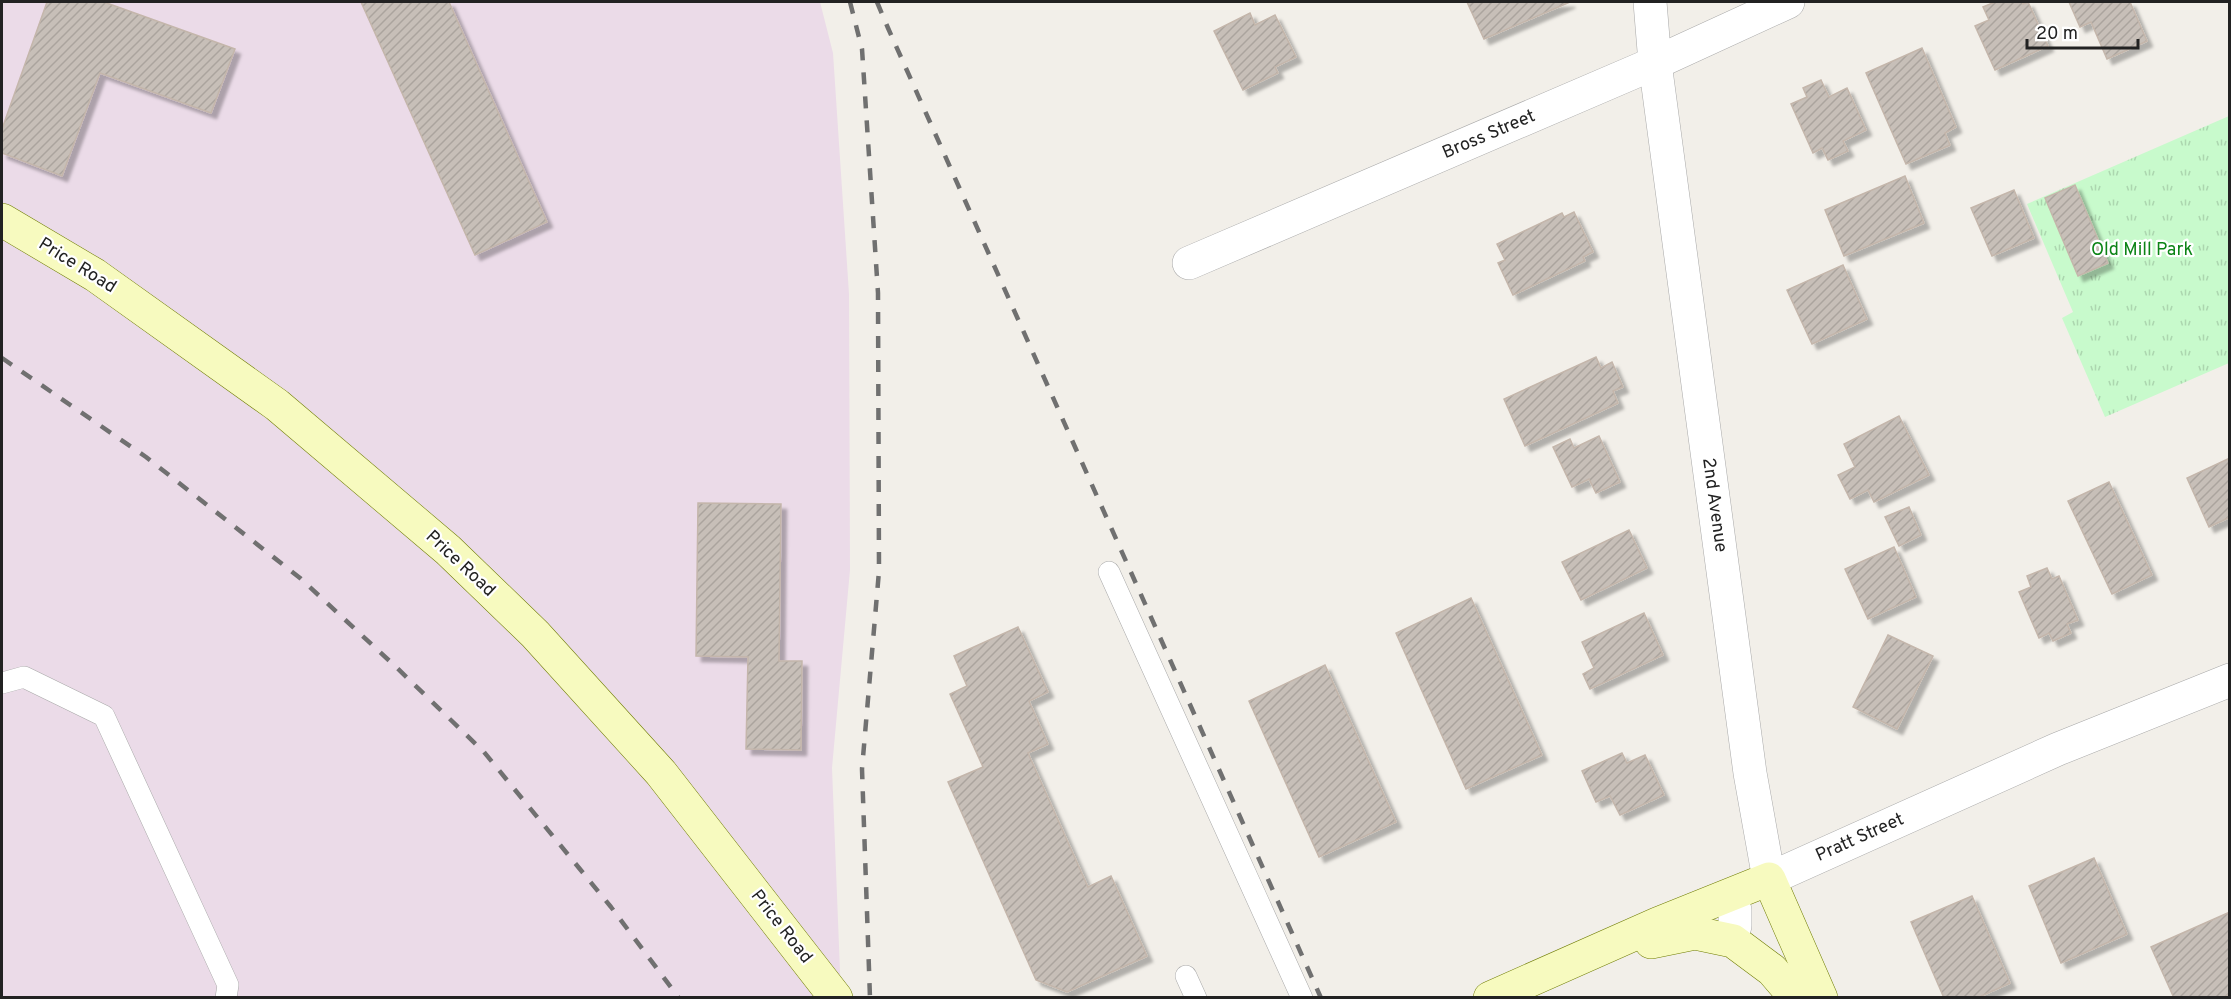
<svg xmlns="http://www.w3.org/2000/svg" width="2231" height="999" font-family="Overpass,sans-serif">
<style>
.industrial{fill:#ebdbe8}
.park{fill:url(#park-tufts)}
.building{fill:url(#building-hatch);stroke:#c4b6ab;stroke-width:1.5;filter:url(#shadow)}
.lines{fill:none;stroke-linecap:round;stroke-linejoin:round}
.lane-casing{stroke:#a9a9a9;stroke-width:22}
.street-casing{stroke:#a9a9a9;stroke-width:34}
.secondary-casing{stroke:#707d05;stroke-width:34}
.lane{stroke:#fff;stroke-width:21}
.street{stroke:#fff;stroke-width:33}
.secondary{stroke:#f7fabf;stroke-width:33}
.rail{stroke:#707070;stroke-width:4.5;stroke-dasharray:12 12;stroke-linecap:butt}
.labels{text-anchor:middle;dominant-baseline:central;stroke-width:4.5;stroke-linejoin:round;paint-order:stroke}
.street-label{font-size:18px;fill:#222;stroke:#fff}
.park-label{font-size:18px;fill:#0c8416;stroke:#fff}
</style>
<defs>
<pattern id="park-tufts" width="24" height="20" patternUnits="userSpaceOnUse" patternTransform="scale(1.5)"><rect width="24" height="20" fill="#c8facc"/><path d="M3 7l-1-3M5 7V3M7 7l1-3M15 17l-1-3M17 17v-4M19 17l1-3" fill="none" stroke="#acd6af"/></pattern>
<pattern id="building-hatch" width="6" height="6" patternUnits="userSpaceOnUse" patternTransform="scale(1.5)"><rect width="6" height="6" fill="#c7bfb8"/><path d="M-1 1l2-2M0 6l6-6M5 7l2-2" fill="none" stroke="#aba49e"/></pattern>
<filter id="shadow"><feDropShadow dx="5.5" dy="5.5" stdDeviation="1.5" flood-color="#0004"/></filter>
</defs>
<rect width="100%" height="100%" fill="#f2efe9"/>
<path class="industrial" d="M2 2H820L833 53 849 294 850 570 832 768 841 997 2 998Z"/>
<path class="park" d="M2229 116V363L2105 417 2062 318 2073 312 2027 204Z"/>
<g class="building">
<path d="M47 2H104L235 49 211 113 100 73 62 176 2 153V129Z"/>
<path d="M361 2H449L547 222 475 255Z"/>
<path d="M1467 2H1570L1484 39Z"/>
<path d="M1995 2H2022L2023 4 2028 2 2048 46 1995 70 1975 26 1989 20 1983 7Z"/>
<path d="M2069 2H2130L2147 41 2107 59 2091 22 2080 27Z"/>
<path d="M1250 13 1255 25 1275 15 1296 57 1275 67 1278 73 1243 90 1214 31Z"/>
<path d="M1922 48 1956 127 1945 133 1950 145 1906 164 1866 73Z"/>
<path d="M1821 80 1829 97 1847 88 1866 130 1843 141 1848 151 1828 160 1822 148 1813 153 1791 104 1807 97 1803 88Z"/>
<path d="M1905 176 1924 223 1844 256 1825 210Z"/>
<path d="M2075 185 2108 263 2078 276 2045 198Z"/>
<path d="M2014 190 2034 238 1992 256 1971 208Z"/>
<path d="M1574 212 1593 252 1583 257 1585 261 1513 295 1498 263 1505 260 1497 244 1562 213 1564 217Z"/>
<path d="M1843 265 1867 319 1812 344 1787 290Z"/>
<path d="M1596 357 1601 368 1612 362 1623 387 1613 391 1618 403 1525 446 1504 399Z"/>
<path d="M1899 416 1929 475 1874 502 1868 490 1850 499 1838 475 1855 467 1844 444Z"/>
<path d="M1599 436 1620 482 1596 493 1589 479 1572 487 1553 447 1570 439 1574 448Z"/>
<path d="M2230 458V521L2228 518 2209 527 2187 478Z"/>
<path d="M2109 482 2152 575 2112 594 2068 501Z"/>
<path d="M698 503 781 504 779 661H802L801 750 746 749 748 657 696 656Z"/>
<path d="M1909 507 1921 535 1899 546 1885 517Z"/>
<path d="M1629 530 1647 568 1581 600 1562 562Z"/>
<path d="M1894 547 1916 597 1868 619 1845 569Z"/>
<path d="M2047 568 2052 579 2059 576 2078 620 2067 624 2071 633 2053 641 2049 633 2039 638 2019 592 2031 587 2027 576Z"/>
<path d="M1471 598 1542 755 1466 789 1396 633Z"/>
<path d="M1644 613 1663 655 1590 689 1583 674 1594 668 1582 642Z"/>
<path d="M1018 627 1048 692 1029 701 1048 744 1028 753 1088 887 1111 876 1147 956 1067 992 1036 980 948 782 983 767 950 694 967 686 954 656Z"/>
<path d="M1888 635 1933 656 1897 729 1853 707Z"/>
<path d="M1325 665 1396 822 1319 857 1249 701Z"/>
<path d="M1622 753 1627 763 1645 755 1664 795 1620 815 1610 796 1596 802 1582 771Z"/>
<path d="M2094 858 2127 934 2061 963 2029 886Z"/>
<path d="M1972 896 2010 983 1977 998H1944L1911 922Z"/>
<path d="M2230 912V994L2222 998H2174L2151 947Z"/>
</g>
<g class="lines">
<g class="lane-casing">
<g id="lane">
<path d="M1109 572 1302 998"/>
<path d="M2 683 24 677 104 716 228 985 226 998"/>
<path d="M1186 976 1196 998"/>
</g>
</g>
<g class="street-casing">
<g id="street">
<path d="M1650 2 1655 63 1750 773 1769 879 2058 749 2230 680"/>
<path d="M1189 263 1655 63 1788 2"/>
<path d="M1735 910V926"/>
</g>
</g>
<g class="secondary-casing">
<g id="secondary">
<path d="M2 220 95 275 277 405 448 550 535 634 661 773 836 998"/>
<path d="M1651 942 1695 933 1733 941 1772 970 1796 998"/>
<path d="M1490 998 1657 924 1769 879 1821 998"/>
</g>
</g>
<use href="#lane" class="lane"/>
<use href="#street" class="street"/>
<use href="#secondary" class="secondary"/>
<g class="rail">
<path d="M850 2 862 49 878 293 879 571 862 769 870 998"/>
<path d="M877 2 888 28 1321 998"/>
<path d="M2 358 146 457 300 578 395 666 484 752 611 907 679 998"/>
</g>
</g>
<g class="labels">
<g class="street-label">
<text transform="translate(1489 135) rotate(-23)">Bross Street</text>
<text transform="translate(77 266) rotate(32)">Price Road</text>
<text transform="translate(1714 505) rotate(82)">2nd Avenue</text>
<text transform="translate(460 564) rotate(43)">Price Road</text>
<text transform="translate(1860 838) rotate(-24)">Pratt Street</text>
<text transform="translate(781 927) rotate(52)">Price Road</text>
</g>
<g class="park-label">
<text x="2142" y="250">Old Mill Park</text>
</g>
</g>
<rect width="2231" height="999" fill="none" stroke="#222222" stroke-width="6"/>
<path d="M2027 39v9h111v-9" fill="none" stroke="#222222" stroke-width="3"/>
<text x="2036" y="39" font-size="18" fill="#222222" stroke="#ffffff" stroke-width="4.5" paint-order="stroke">20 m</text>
</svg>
